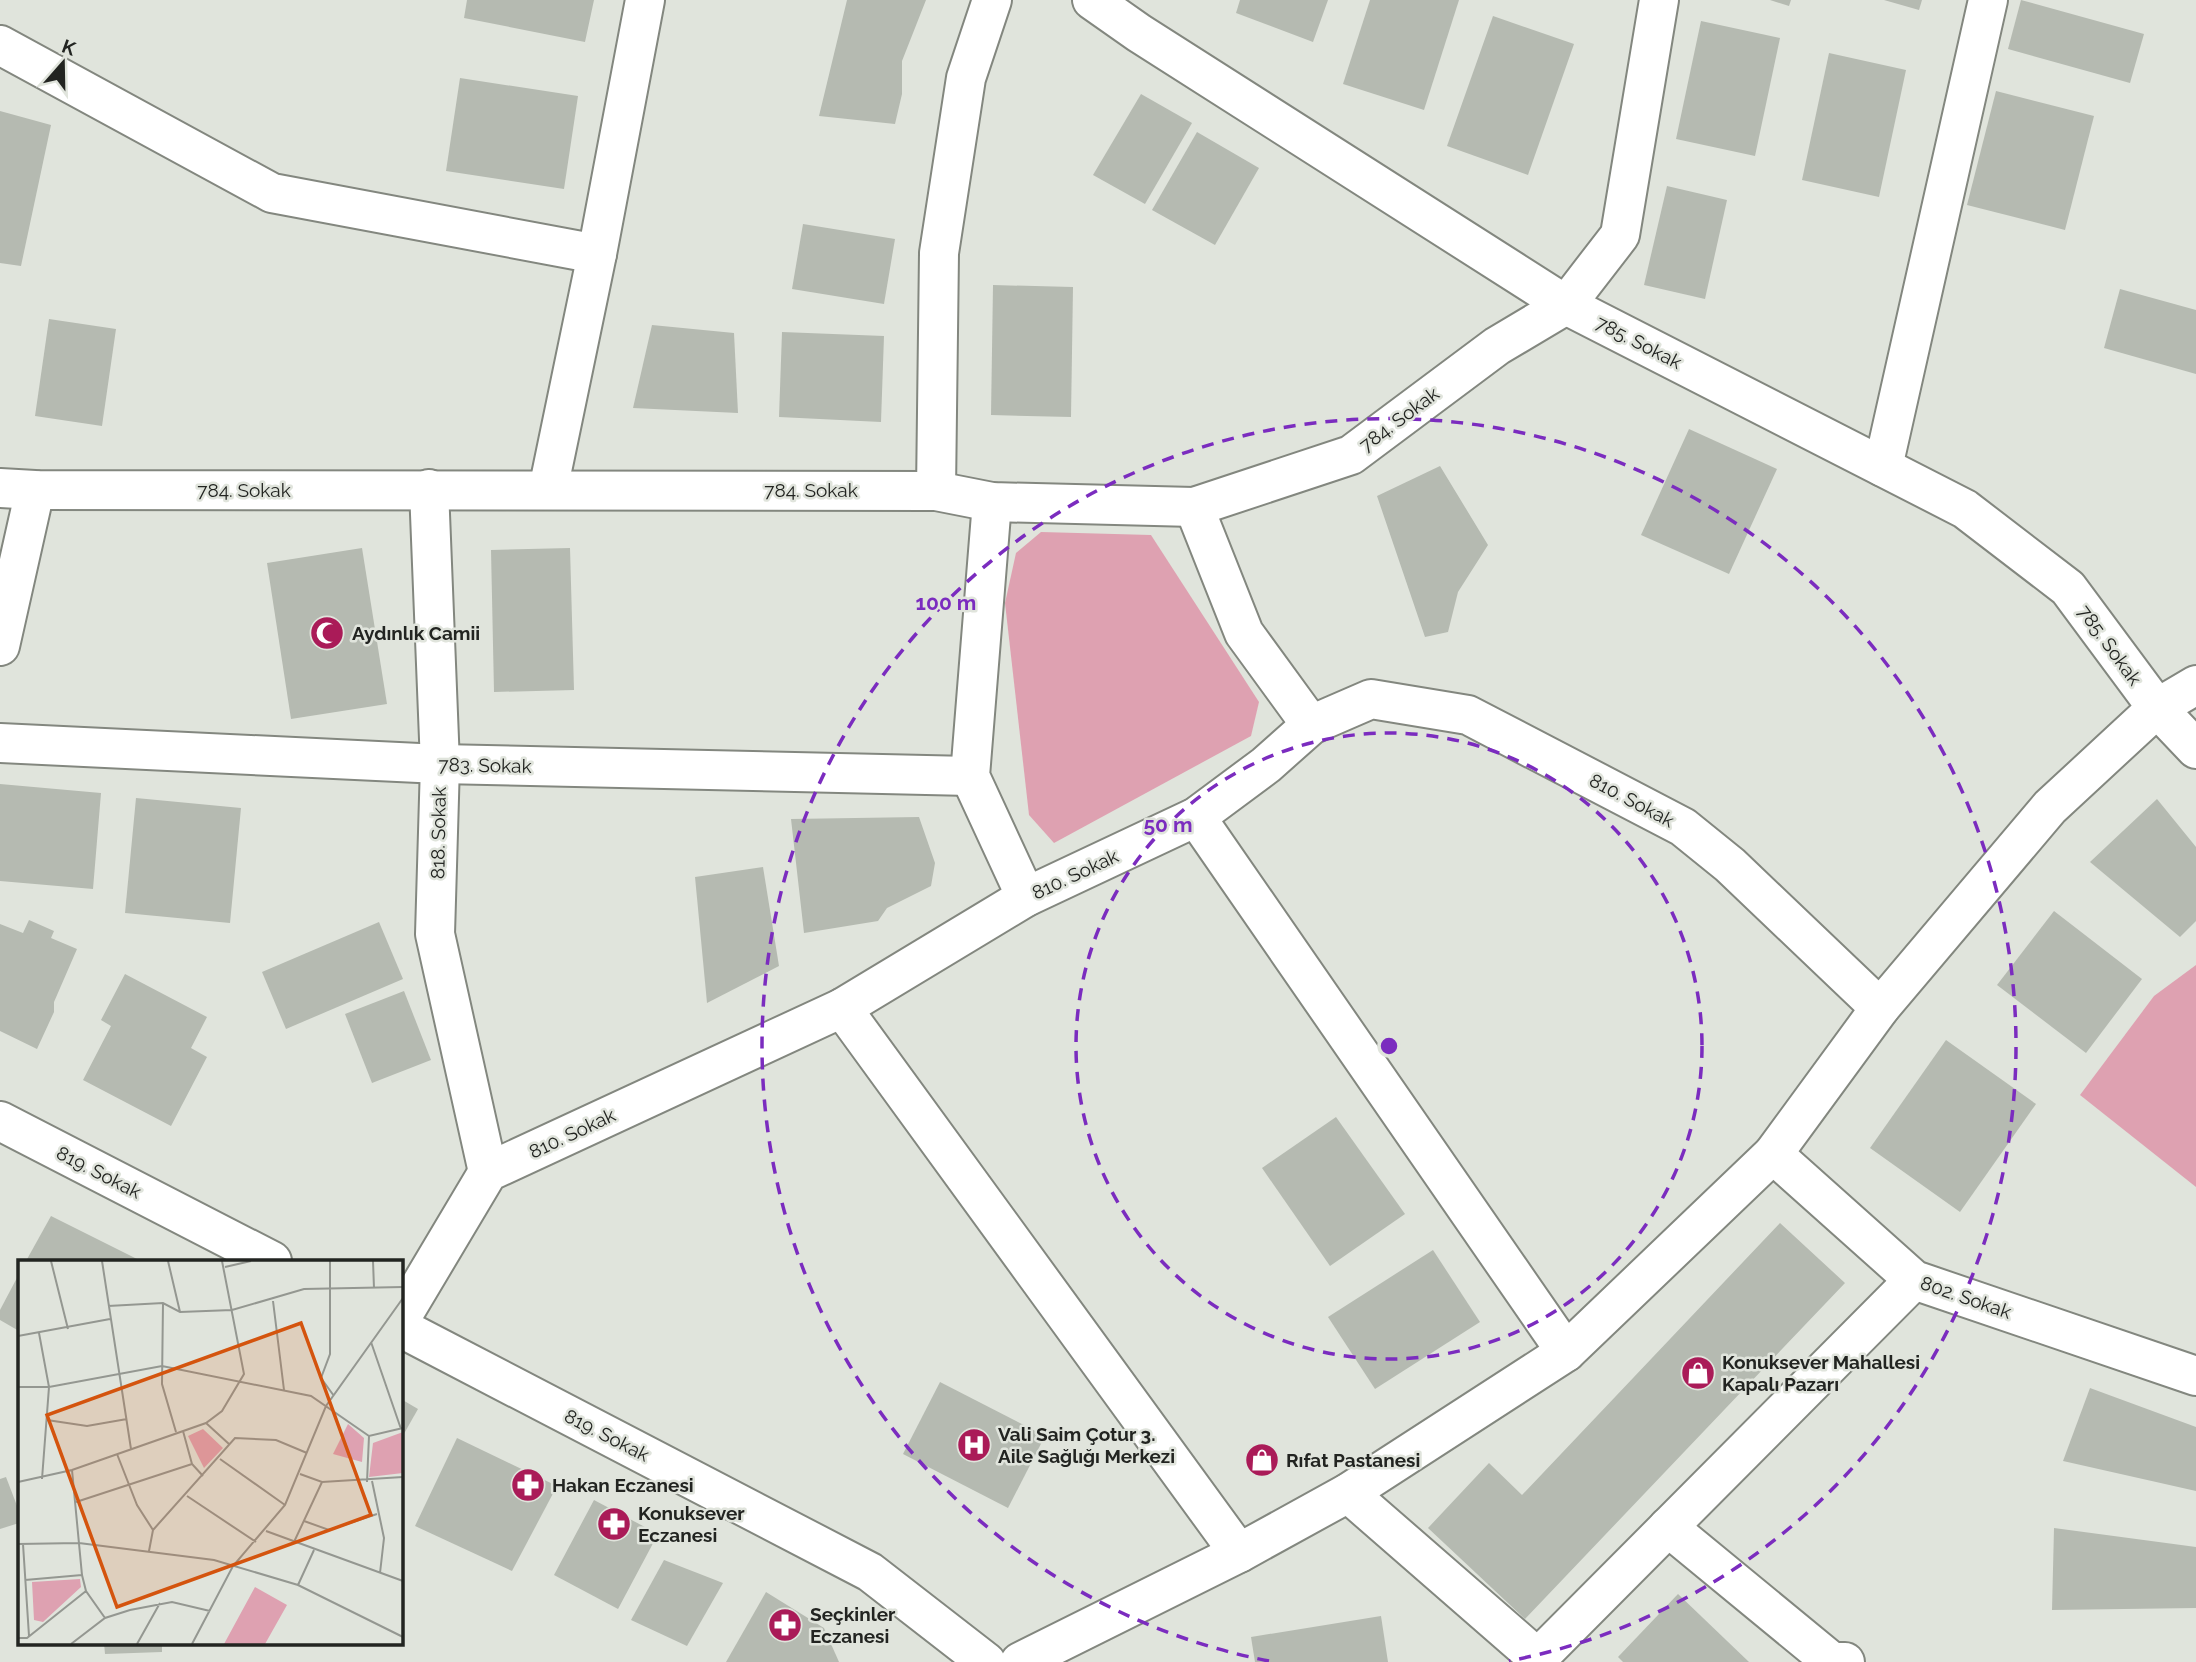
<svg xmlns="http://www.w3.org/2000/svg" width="2196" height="1662" font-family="Raleway,sans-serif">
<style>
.green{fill:#dea1b1}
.building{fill:#b5bab1}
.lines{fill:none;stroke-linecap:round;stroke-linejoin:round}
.minor-casing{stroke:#83877f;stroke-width:42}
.minor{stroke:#fff;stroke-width:38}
.ring{fill:none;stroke:#7b2cbf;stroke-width:3.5;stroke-dasharray:12 9}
.labels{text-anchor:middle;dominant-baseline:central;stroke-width:5;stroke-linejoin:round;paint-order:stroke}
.street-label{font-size:19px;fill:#222421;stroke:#e0e4dc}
.poi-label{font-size:19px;font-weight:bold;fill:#222421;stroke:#e0e4dc;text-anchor:start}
.inset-road{fill:none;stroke:#949791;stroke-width:2}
.view{fill:#d4540e;fill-opacity:0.15;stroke:#d4540e;stroke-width:3.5}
.inset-edge{fill:none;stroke:#222421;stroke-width:3.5}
.centre{fill:#7b2cbf;stroke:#e0e4dc;stroke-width:3.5}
.ring-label{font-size:21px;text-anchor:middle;font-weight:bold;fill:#7b2cbf;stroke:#e0e4dc;stroke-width:5;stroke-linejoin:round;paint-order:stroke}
</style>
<rect width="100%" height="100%" fill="#e0e4dc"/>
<g class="green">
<path d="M1041 532 1151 535 1259 702 1251 736 1054 843 1029 815 1005 603 1016 553Z"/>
<path d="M2196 965V1187L2080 1095 2154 996Z"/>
</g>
<g class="building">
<path d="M467 0H594L585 42 464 18Z"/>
<path d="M847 0H926L902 61V94L895 124 819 116Z"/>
<path d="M1240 0H1328L1313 42 1236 13Z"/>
<path d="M1370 0H1459L1424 110 1343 84Z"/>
<path d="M1770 0H1791L1789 6Z"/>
<path d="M1884 0H1922L1919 10Z"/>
<path d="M2021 0 2144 34 2130 83 2008 49Z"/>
<path d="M1493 16 1574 44 1528 175 1447 146Z"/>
<path d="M1701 21 1780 38 1755 156 1676 139Z"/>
<path d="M1829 53 1906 70 1879 197 1802 180Z"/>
<path d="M460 78 578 96 564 189 446 171Z"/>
<path d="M1996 91 2094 116 2065 230 1967 205Z"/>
<path d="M1141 94 1192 123 1145 204 1093 175Z"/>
<path d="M0 111 51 125 21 266 0 263Z"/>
<path d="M1197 132 1259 168 1215 245 1152 210Z"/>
<path d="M1667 186 1727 200 1705 299 1644 285Z"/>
<path d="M803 224 895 239 884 304 792 289Z"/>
<path d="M993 285 1073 287 1071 417 991 415Z"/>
<path d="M2120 289 2196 310V374L2104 348Z"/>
<path d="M49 319 116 329 102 426 35 416Z"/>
<path d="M652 325 734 333 738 413 633 408Z"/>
<path d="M782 332 884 336 881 422 779 417Z"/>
<path d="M1689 429 1777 469 1729 574 1641 535Z"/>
<path d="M1440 466 1488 545 1458 592 1448 632 1425 637 1377 496Z"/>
<path d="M362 548 387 704 291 719 267 563Z"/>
<path d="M570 548 574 690 494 692 491 550Z"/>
<path d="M0 784 101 793 93 889 0 881Z"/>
<path d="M136 798 241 808 230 923 125 913Z"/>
<path d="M2157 799 2196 847V921L2180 937 2090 862Z"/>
<path d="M919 817 935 863 931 886 887 908 878 921 804 933 791 819Z"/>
<path d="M763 867 779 966 707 1003 695 877Z"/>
<path d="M2054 911 2142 979 2086 1053 1997 985Z"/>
<path d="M29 920 54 931 51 938 77 949 54 1002V1012L37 1049 0 1031V924L23 933Z"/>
<path d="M379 922 403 979 286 1029 262 972Z"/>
<path d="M125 974 207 1017 191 1048 207 1057 171 1126 83 1080 111 1026 101 1020Z"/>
<path d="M404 991 431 1060 372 1083 345 1014Z"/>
<path d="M1946 1040 2036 1104 1960 1212 1870 1148Z"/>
<path d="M1336 1117 1405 1214 1330 1266 1262 1168Z"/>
<path d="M51 1216 141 1261H26Z"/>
<path d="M1780 1223 1845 1283 1525 1619 1428 1528 1489 1463 1522 1495Z"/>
<path d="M1433 1250 1480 1322 1375 1389 1328 1317Z"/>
<path d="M19 1274V1331L0 1320V1310Z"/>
<path d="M940 1382 1045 1436 1008 1508 903 1454Z"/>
<path d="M2090 1388 2196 1427V1491L2063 1461Z"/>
<path d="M401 1399 418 1409 401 1439Z"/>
<path d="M457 1438 557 1486 512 1571 415 1526Z"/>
<path d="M6 1477 19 1511V1523L0 1529V1479Z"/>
<path d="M594 1500 658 1534 618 1609 554 1575Z"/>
<path d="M2054 1528 2196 1547V1608L2052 1610Z"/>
<path d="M664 1560 723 1583 687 1646 631 1620Z"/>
<path d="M766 1592 824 1628 839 1662H726Z"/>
<path d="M1678 1594 1749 1662H1623L1618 1657Z"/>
<path d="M1381 1616 1388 1662H1255L1251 1637Z"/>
<path d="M104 1643H162V1652L105 1654Z"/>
</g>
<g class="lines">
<g class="minor-casing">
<g id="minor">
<path d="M1092 0 1139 33 1566 305 1965 509 2068 588 2157 708 2196 749"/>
<path d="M0 45 272 193 597 254"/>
<path d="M1883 467 1988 0"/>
<path d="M0 488 35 490 936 491 992 502 1194 507 1351 455 1497 346 1566 305 1620 235 1659 0"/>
<path d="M429 489 440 764 435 934 488 1172"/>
<path d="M548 490 597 254 645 0"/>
<path d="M936 491 939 253 966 78 992 0"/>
<path d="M992 502 970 776 1026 897"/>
<path d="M1194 507 1244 633 1311 725"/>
<path d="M0 646 35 490"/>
<path d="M0 743 440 764 970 776"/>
<path d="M1196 817 1566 1352"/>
<path d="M842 1008 1239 1553"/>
<path d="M0 1121 272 1261"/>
<path d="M1773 1154 1914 1280 2196 1376"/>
<path d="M401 1318 488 1172 842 1008 1026 897 1196 817 1266 765 1311 725 1371 699 1468 715 1683 827 1730 865 1880 1008"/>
<path d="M401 1328 870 1572 986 1662"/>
<path d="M1348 1493 1542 1662"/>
<path d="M1668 1527 1832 1662H1845"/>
<path d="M1538 1658 1914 1280"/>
<path d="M1020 1662 1239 1553 1348 1493 1566 1352 1773 1154 1880 1008 2050 807 2157 708 2196 685"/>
</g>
</g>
<use href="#minor" class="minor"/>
</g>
<g class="ring">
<circle cx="1389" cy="1046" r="313"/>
<path d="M1269 1661A627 627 0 1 1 1509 1661"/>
</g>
<defs>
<g id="mosque-disc" transform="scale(1.75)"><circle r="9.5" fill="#aa1b58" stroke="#e0e4dc"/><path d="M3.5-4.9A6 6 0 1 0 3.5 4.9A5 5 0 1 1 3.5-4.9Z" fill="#fff"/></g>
<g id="shop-disc" transform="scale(1.75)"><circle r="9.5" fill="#aa1b58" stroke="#e0e4dc"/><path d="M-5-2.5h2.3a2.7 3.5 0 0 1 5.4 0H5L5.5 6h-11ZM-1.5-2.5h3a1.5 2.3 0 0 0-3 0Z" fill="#fff"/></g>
<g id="hospital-disc" transform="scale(1.75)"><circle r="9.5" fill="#aa1b58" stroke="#e0e4dc"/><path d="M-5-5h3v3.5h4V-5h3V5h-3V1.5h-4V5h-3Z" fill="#fff"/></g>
<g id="pharmacy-disc" transform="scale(1.75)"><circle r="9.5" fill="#aa1b58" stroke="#e0e4dc"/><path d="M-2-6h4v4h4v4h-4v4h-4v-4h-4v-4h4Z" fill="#fff"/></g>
</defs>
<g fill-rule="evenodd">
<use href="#mosque-disc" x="327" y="633"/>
<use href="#shop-disc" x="1698" y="1373"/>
<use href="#hospital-disc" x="974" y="1445"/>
<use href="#shop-disc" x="1262" y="1460"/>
<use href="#pharmacy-disc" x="528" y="1485"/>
<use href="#pharmacy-disc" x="614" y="1524"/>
<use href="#pharmacy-disc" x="785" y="1625"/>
</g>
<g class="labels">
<g class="street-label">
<text transform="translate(1639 342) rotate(27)">785. Sokak</text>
<text transform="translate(1399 419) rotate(-37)">784. Sokak</text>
<text x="244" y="490">784. Sokak</text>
<text x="811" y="490">784. Sokak</text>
<text transform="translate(2110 645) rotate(54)">785. Sokak</text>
<text transform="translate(485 765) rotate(1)">783. Sokak</text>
<text transform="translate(1632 800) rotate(28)">810. Sokak</text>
<text transform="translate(438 833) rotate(-89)">818. Sokak</text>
<text transform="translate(1075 874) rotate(-25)">810. Sokak</text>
<text transform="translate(572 1133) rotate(-25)">810. Sokak</text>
<text transform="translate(99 1172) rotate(27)">819. Sokak</text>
<text transform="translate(1966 1297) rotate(19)">802. Sokak</text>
<text transform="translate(607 1435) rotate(27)">819. Sokak</text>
</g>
<g class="poi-label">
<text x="352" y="633">Aydınlık Camii</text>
<text x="1722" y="1362">Konuksever Mahallesi<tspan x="1722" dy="22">Kapalı Pazarı</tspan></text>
<text x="998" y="1434">Vali Saim Çotur 3.<tspan x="998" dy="22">Aile Sağlığı Merkezi</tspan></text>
<text x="1286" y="1460">Rıfat Pastanesi</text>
<text x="552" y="1485">Hakan Eczanesi</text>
<text x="638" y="1513">Konuksever<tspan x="638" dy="22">Eczanesi</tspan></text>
<text x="810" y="1614">Seçkinler<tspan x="810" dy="22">Eczanesi</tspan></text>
</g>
</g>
<g transform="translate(18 1260)">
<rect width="385" height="385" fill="#e0e4dc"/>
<path d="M330 164 346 178 344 202 315 194ZM185 169 205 188 186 208 170 176ZM385 172V213L351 217 355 183ZM62 319 63 327 25 362 16 360 14 322ZM237 327 269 345 247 384H206Z" fill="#dea1b1"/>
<path class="inset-road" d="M33 1 50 69M84 1 113 189M150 1 162 52M312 1V94L303 118 316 136M355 1 356 28M207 7 233 1M255 41 266 130M145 43 144 124 158 172M90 46 145 43 162 52 214 50 286 29 385 27M21 73 31 127 24 219M0 76 92 59M353 82 383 169M0 127H31L144 106 293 136 351 176 385 168M29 160 69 166 109 159M188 163 211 184M165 171 174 204 185 216M99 194 119 245 135 270M202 199 267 245M54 210 64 315 68 331 87 358M282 214 304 222 385 217M354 221 366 278 362 313M0 222 54 210 188 163 204 151 226 114 204 1M349 222 351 176M169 236 238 282M58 242 174 204M286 261 311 270 359 254M248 271 385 321M276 282 304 222M0 284 61 283 196 300 280 325 385 377M5 284 11 376M131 291 135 270 217 178 258 180 289 193M7 320 64 315M280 325 296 290M0 378H9L68 331M53 384 87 358 112 350 154 342 192 351M119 384 142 343M174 384 215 306 267 245 308 146 385 38"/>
<path class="view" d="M283 63 353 255 99 347 29 155Z"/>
<rect width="385" height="385" class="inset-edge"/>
</g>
<circle cx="1389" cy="1046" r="10" class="centre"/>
<g class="ring-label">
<text x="946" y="610">100 m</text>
<text x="1168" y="832">50 m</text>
</g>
<g transform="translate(63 63) rotate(20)" stroke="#e0e4dc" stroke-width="5" paint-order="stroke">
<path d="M0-5L12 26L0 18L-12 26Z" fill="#222421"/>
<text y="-10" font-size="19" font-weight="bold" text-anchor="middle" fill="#222421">K</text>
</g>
</svg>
